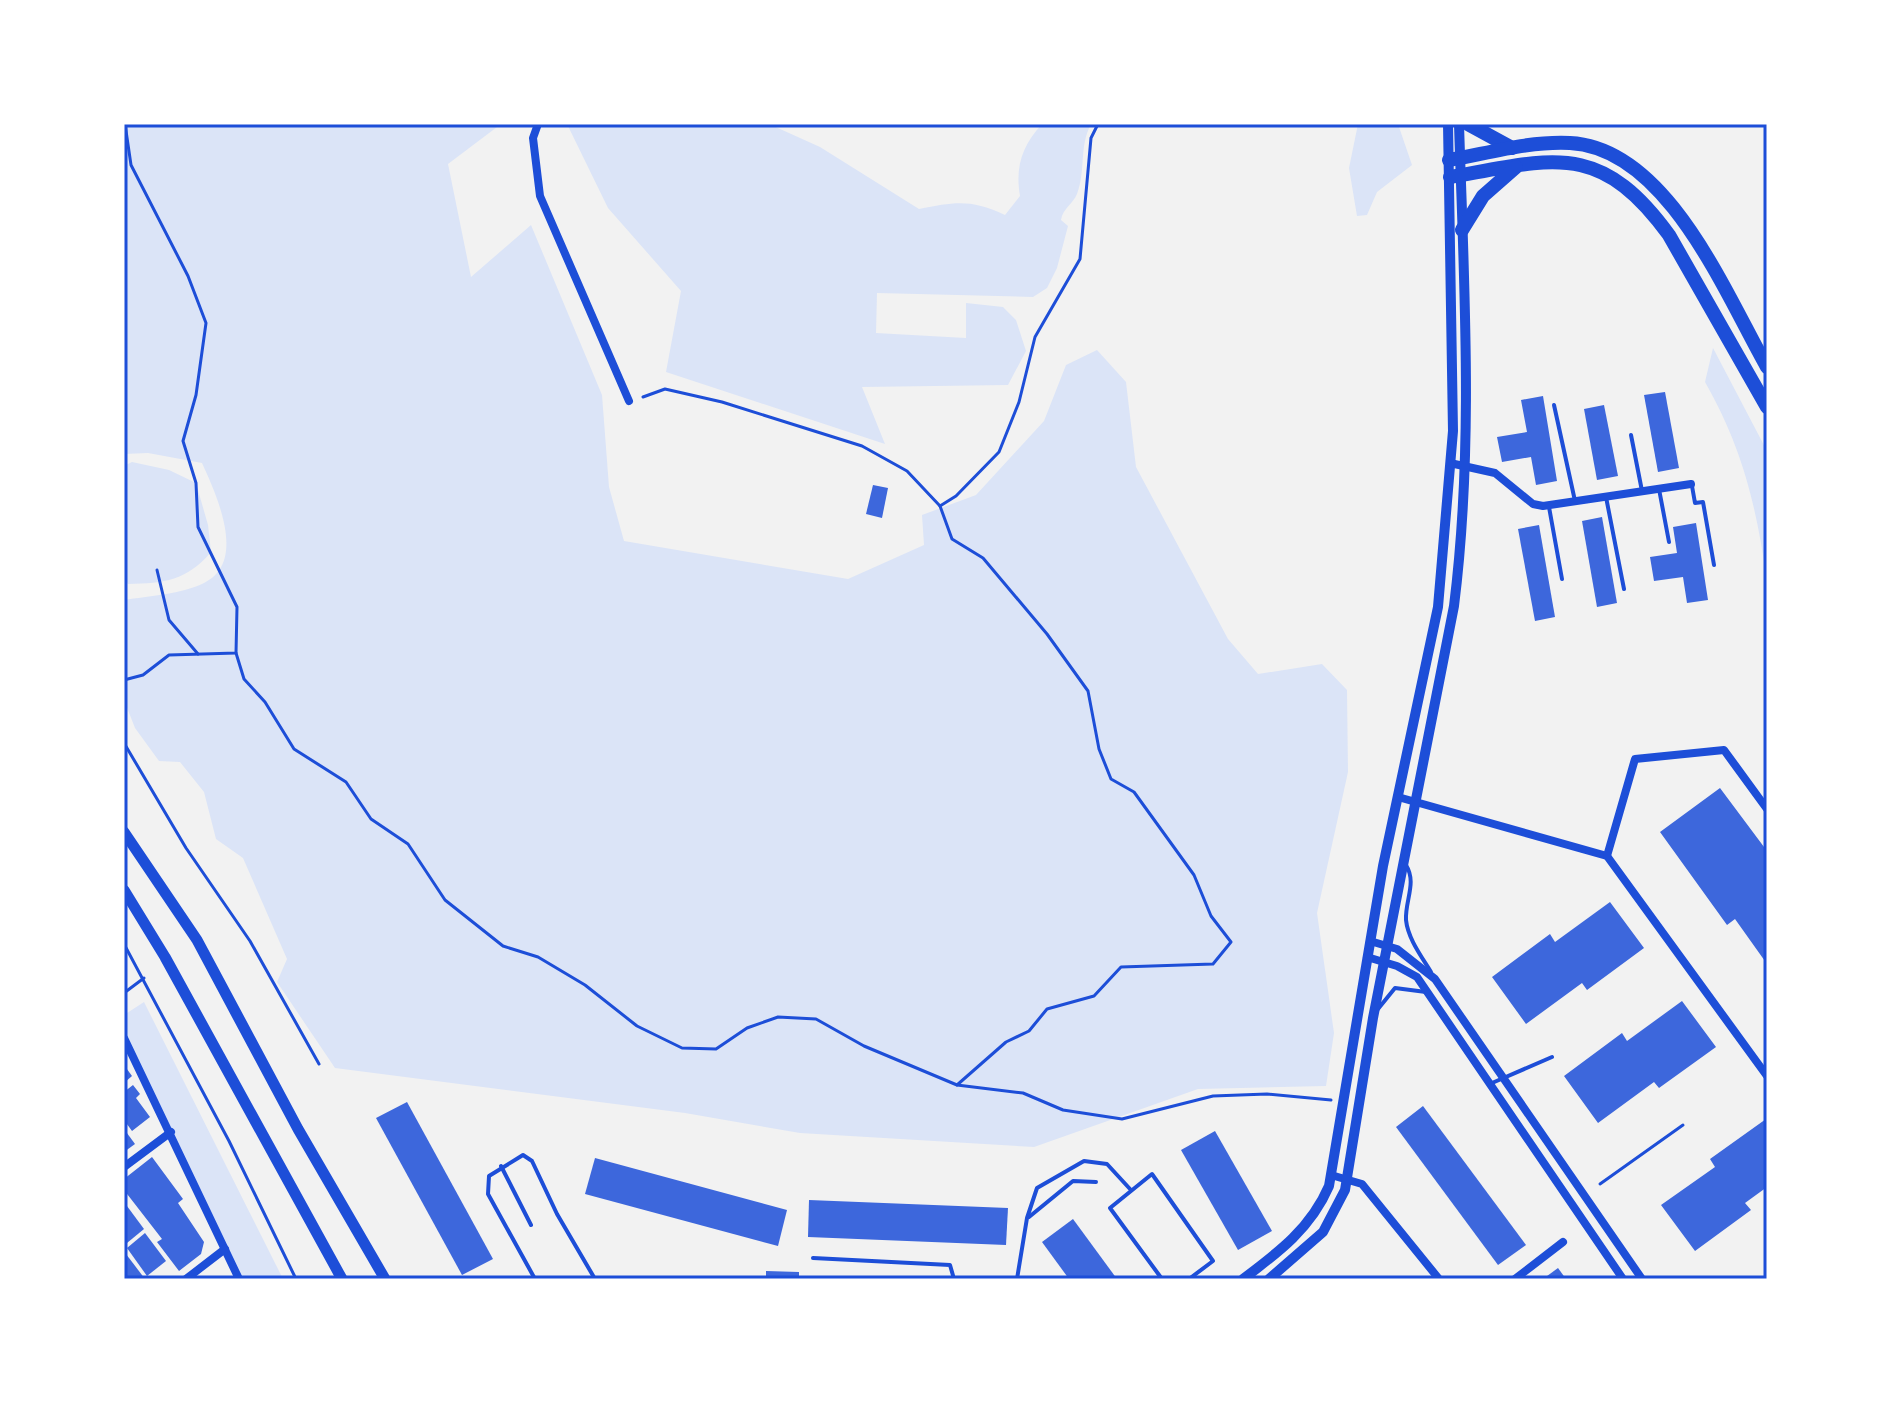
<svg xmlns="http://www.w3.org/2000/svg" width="1891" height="1403" font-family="'Titillium Web',sans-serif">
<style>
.green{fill:#dbe4f7}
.building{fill:#3d67dc}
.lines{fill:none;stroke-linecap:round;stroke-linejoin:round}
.path{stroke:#1d4ed8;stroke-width:3}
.service{stroke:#1d4ed8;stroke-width:4}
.minor{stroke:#1d4ed8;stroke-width:8}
.tertiary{stroke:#1d4ed8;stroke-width:10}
.secondary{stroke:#1d4ed8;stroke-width:11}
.trunk{stroke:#1d4ed8;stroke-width:14}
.neatline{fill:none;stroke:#1d4ed8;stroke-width:3}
</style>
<rect width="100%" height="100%" fill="#f2f2f2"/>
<g class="green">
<path d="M124 124H501L448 164 471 277 531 225 602 395 609 487 624 541 848 579 924 545 922 515 976 495 1044 421 1066 365 1097 350 1126 382 1136 467 1228 639 1258 674 1322 664 1347 690 1348 772 1317 913 1334 1033 1326 1086 1198 1089 1034 1147 800 1133 685 1113 335 1068 277 982 287 959 243 858 216 839 204 792 180 762 159 761 135 728 124 700V600C149 596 182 594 204 583 248 562 216 494 202 463L148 453 124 454Z"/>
<path d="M567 124H769L820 147 919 209C955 202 971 199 1005 215L1020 196C1015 167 1022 146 1042 124H1091C1079 146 1086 171 1077 194 1073 204 1063 208 1061 220L1068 226 1057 268 1047 288 1033 297 877 293 876 333 966 338V303L1003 307 1016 320 1026 351 1008 385 862 387 885 444 666 372 681 291 608 208Z"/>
<path d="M1358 124H1398L1412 165 1377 192 1367 215 1357 216 1349 168Z"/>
<path d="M1713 348 1767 451V581C1756 505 1743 449 1705 382Z"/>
<path d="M132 462 169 470 196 483 208 525 211 552C186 581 165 583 128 584L124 577V466Z"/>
<path d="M144 1002 283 1279H239L124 1039V1015Z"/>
</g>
<g class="building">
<path d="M1665 392 1679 468 1658 472 1644 395Z"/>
<path d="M1543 396 1557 481 1536 485 1531 457 1502 462 1497 437 1527 432 1521 400Z"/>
<path d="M1604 405 1618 476 1597 480 1584 409Z"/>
<path d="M873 485 888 488 882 518 866 514Z"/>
<path d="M1602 517 1617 603 1597 607 1582 521Z"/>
<path d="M1696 523 1708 600 1687 603 1683 577 1654 581 1650 557 1677 553 1673 527Z"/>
<path d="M1539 525 1555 617 1535 621 1518 529Z"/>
<path d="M1720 788 1767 851V964L1735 919 1727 925 1660 832Z"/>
<path d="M1610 902 1644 948 1587 990 1582 983 1526 1024 1492 977 1550 934 1555 942Z"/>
<path d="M1682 1001 1716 1047 1659 1088 1654 1082 1598 1123 1564 1076 1622 1033 1627 1041Z"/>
<path d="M124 1065 132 1076 124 1083Z"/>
<path d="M133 1085 140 1094 136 1098 150 1117 132 1131 124 1120V1092Z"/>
<path d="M407 1102 493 1259 462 1275 376 1118Z"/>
<path d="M1423 1106 1526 1245 1498 1265 1396 1127Z"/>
<path d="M1766 1119 1767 1187 1745 1203 1751 1210 1695 1251 1661 1205 1715 1167 1710 1159Z"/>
<path d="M124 1129 135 1144 124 1152Z"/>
<path d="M1215 1131 1272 1231 1238 1250 1181 1150Z"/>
<path d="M152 1157 183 1199 178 1203 204 1242 201 1254 179 1271 157 1242 162 1239 124 1190V1179Z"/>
<path d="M595 1158 787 1210 778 1246 585 1194Z"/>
<path d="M809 1200 1008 1208 1006 1245 808 1237Z"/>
<path d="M124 1202 144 1229 127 1243 124 1239Z"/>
<path d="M1073 1219 1117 1279H1069L1042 1242Z"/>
<path d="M145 1233 166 1261 147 1276 127 1248Z"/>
<path d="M126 1254 145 1279H124Z"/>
<path d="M1558 1268 1566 1279H1543Z"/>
<path d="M766 1271 799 1272V1279H766Z"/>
</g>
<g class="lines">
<g class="path">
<path d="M643 397 665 389 722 402 862 446 907 471 940 506"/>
<path d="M157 570 169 620 198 654"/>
<path d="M236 653 244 679 265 702 294 749 346 782 371 819 408 844 445 900 503 946 538 957 585 985 637 1026 682 1048 716 1049 747 1028 778 1017 816 1019 864 1046 957 1085 1023 1093 1063 1110 1122 1119 1213 1096 1267 1094 1331 1100"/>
<path d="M124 680 143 675 169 655 236 653 237 607 198 527 196 483 183 441 196 395 206 323 188 276 131 165 125 124"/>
<path d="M124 743 186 848 250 941 319 1064"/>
<path d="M124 944 229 1141 296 1279"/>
<path d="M124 993 144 978"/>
<path d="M957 1085 1006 1042 1029 1031 1047 1009 1094 996 1121 967 1213 964 1231 942 1211 916 1194 875 1134 792 1111 779 1099 749 1088 691 1047 634 983 558 952 539 940 506 956 496 999 452 1019 402 1035 337 1080 259 1091 138 1098 124"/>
<path d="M1600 1184 1683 1125"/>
</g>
<g class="service">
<path d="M1554 405 1575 501"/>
<path d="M1631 435 1642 491"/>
<path d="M1692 486 1695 503 1703 502 1714 565"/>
<path d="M1659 489 1669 542"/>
<path d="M1606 497 1624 589"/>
<path d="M1549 507 1562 579"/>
<path d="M1406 865C1417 883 1405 900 1406 920 1408 939 1422 957 1431 972"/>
<path d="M1378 1009 1395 988 1426 992"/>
<path d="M1492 1083 1552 1057"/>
<path d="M501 1166 531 1225"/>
<path d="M1029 1217 1073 1181 1096 1182"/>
<path d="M813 1258 950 1265 954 1279"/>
<path d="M535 1279 488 1194 489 1176 523 1155 532 1161 557 1214 595 1279"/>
<path d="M1017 1279 1027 1218 1037 1188 1084 1161 1107 1164 1130 1189"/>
<path d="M1162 1279 1110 1208 1152 1174 1213 1261 1189 1279"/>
</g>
<g class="minor">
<path d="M538 124 533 138 540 196 629 401"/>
<path d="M1450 463 1495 473 1533 504 1543 506 1691 484"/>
<path d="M1398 797 1607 856 1767 1076"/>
<path d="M1607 856 1635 759 1724 750 1767 809"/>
<path d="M1370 941 1397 949 1435 979 1642 1279"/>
<path d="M1367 957 1397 966 1417 977 1623 1279"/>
<path d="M124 1038 239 1279"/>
<path d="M124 1167 171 1132"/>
<path d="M1331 1175 1362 1184 1439 1279"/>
<path d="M186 1279 225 1249"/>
<path d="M1515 1279 1563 1242"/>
</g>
<g class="tertiary">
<path d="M1243 1279C1279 1252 1311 1228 1329 1186L1383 866 1438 607 1453 431 1448 124"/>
<path d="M1269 1279 1323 1232 1345 1190 1373 1018 1454 606C1474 446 1464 285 1459 124"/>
</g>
<g class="secondary">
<path d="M124 832 197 940 298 1129 385 1279"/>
<path d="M124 890 165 957 342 1279"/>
</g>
<g class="trunk">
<path d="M1468 124 1512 148"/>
<path d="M1449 160C1489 153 1529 141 1570 143 1667 148 1725 293 1767 367"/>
<path d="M1450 177C1553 159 1600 140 1669 235L1767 407"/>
<path d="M1462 230 1483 196 1516 167"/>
</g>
</g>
<rect width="1891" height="1403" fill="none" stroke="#ffffff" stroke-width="252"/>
<rect x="126" y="126" width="1639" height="1151" class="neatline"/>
</svg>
